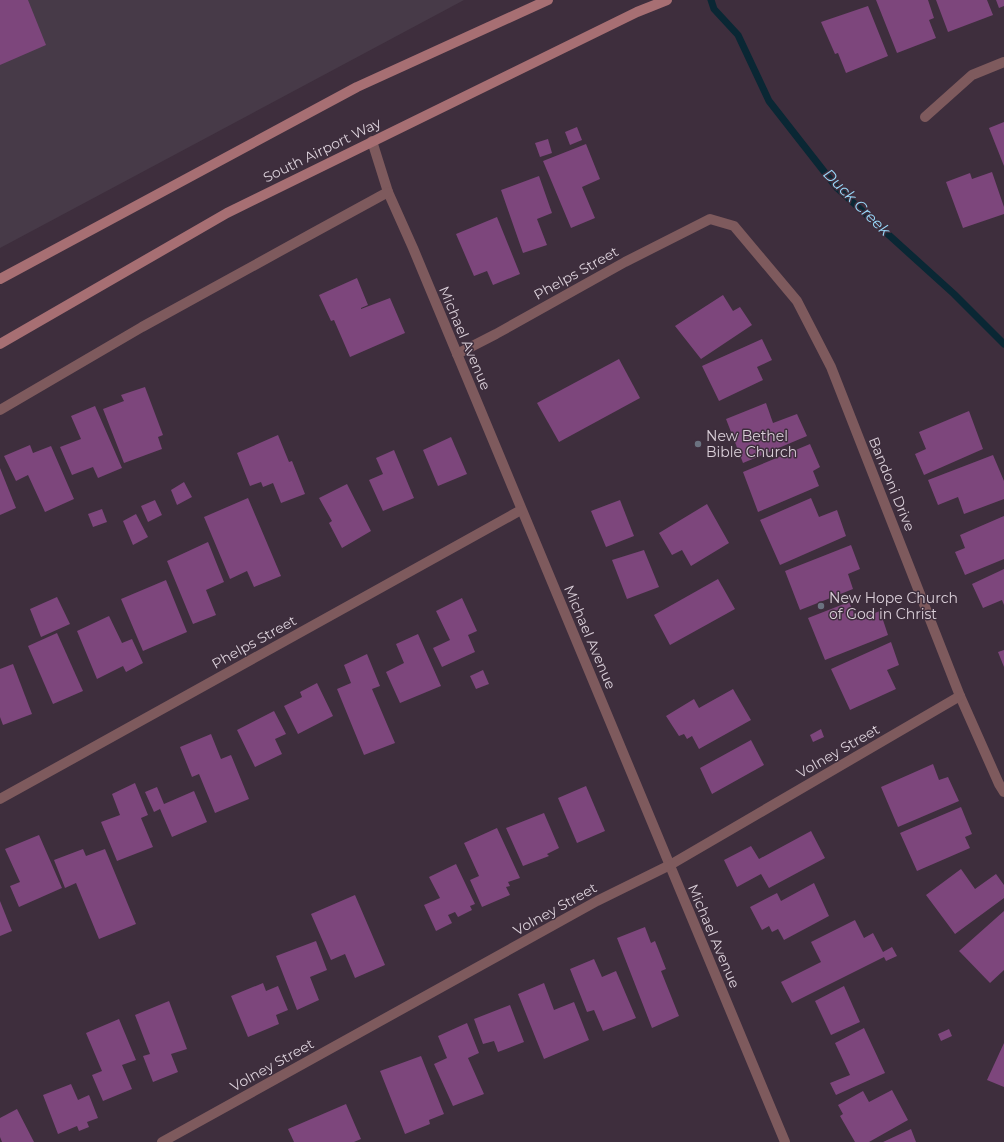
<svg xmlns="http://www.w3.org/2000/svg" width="1004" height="1142" font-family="Montserrat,sans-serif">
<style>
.industrial{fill:#473a48}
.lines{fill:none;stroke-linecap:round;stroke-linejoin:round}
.stream{stroke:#0a2734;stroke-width:7}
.building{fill:#7d467c}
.street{stroke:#7e5a5d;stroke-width:10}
.secondary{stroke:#a76f73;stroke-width:10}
.worship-dot{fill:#6b7280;stroke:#3e2e3d;stroke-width:1.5}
.labels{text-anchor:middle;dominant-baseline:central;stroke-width:3;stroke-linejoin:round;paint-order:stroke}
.street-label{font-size:14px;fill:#dbd0da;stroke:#3e2e3d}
.poi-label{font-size:14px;fill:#dbd0da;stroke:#3e2e3d;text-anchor:start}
.water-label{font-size:15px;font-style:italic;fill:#99dafc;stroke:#3e2e3d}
</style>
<rect width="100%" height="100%" fill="#3e2e3d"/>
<path class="industrial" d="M0 0H464L0 248Z"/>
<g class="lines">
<path class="stream" d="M711 0 714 9 738 35 769 101 837 188 954 294 1004 344"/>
</g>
<g class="building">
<path d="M0 0H28L46 45 0 65Z"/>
<path d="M876 0H928L934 18 929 20 936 38 897 53Z"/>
<path d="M936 0H987L993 15 948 32Z"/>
<path d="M996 0H1004V6L999 8Z"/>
<path d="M868 6 888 56 846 73 838 53 835 54 821 22Z"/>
<path d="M1004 122V166L989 128Z"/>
<path d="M577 127 582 140 570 145 565 132Z"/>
<path d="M548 139 552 153 540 157 535 143Z"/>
<path d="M586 144 600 179 582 187 595 218 571 228 543 161Z"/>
<path d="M992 172 1004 207V214L963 228 946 182 970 173 972 179Z"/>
<path d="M539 176 552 213 537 219 547 245 523 253 501 190Z"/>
<path d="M497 217 520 274 493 285 487 271 474 276 456 234Z"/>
<path d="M357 278 368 305 361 308V309L390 298 405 333 350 357 334 320 331 321 319 295Z"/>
<path d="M723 295 733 311 740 307 752 325 701 359 675 326Z"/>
<path d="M762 339 772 360 757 367 763 380 719 401 702 366Z"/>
<path d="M619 359 640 398 559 442 537 403Z"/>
<path d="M145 387 163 435 158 437 162 449 124 463 103 409 124 401 121 395Z"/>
<path d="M766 403 773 423 797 414 807 436 743 463 726 419Z"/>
<path d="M95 406 122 468 98 478 93 467 72 475 60 447 81 439 71 416Z"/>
<path d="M969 411 983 449 924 475 915 454 926 449 919 432Z"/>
<path d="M278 435 289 462 292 461 305 494 281 503 273 483 263 487 261 482 250 486 237 453Z"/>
<path d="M451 437 467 474 438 486 423 450Z"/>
<path d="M810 444 820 467 813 471 819 486 758 512 743 472Z"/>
<path d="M30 445 33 453 51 446 74 499 45 512 28 475 16 481 4 456Z"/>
<path d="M394 450 414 498 383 511 369 480 383 474 376 458Z"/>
<path d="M993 455 1004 481V499L964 514 958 497 938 505 928 480Z"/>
<path d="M0 468 16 508 0 515Z"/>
<path d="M184 482 192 497 177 505 171 490Z"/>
<path d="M347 484 371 531 342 548 329 523 332 521 319 498Z"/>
<path d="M248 498 281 576 254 587 247 571 230 579 204 517Z"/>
<path d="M811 498 819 517 837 510 846 536 780 565 760 520Z"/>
<path d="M155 500 162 515 148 522 141 506Z"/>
<path d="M620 500 634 536 606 547 591 511Z"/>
<path d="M707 504 729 543 691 566 682 550 672 555 659 533Z"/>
<path d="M102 509 107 522 93 527 88 514Z"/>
<path d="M136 514 148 537 133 545 123 521Z"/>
<path d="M1004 516V559L965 575 955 552 965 548 960 535Z"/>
<path d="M208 542 224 582 206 590 216 615 193 624 167 561Z"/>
<path d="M851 545 860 569 848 574 853 589 800 610 785 571Z"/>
<path d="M644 550 659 587 627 599 612 560Z"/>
<path d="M1004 569V605L1002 600 983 608 972 584Z"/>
<path d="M718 579 735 609 670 645 654 615Z"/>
<path d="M166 580 187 632 143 651 121 599Z"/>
<path d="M57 597 70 624 41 637 30 609Z"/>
<path d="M462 598 477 631 468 635 475 652 442 667 433 648 450 640 436 611Z"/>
<path d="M849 602 857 620 880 611 888 635 825 660 808 618Z"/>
<path d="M109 616 122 643 132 639 143 663 126 672 123 666 97 679 77 631Z"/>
<path d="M57 633 83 691 53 704 28 646Z"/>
<path d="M418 634 441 686 400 703 386 672 404 663 396 644Z"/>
<path d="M891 642 899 665 887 670 896 689 850 710 831 669Z"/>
<path d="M1004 650V667L998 652Z"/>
<path d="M367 654 380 686 372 689 395 743 364 755 337 689 351 683 344 665Z"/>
<path d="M13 664 32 714 3 725 0 717V669Z"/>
<path d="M483 670 489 684 476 689 470 676Z"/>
<path d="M317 683 333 716 298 734 284 706 302 697 300 692Z"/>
<path d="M733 689 751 720 699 749 692 736 687 739 684 734 679 736 666 716 694 699 699 708Z"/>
<path d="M274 711 286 734 275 739 282 754 255 767 237 730Z"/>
<path d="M821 729 824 737 813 742 810 735Z"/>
<path d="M211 734 221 759 231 755 249 799 215 813 199 774 192 777 180 747Z"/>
<path d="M751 740 764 765 712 794 700 768Z"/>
<path d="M933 764 939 780 948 777 959 801 898 827 881 787Z"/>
<path d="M135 783 148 815 141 818 153 847 117 861 101 822 120 815 112 794Z"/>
<path d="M586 786 605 831 577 843 558 798Z"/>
<path d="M157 787 164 804 194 791 207 822 172 837 160 809 154 812 145 792Z"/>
<path d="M961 807 972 834 965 837 970 848 917 871 900 833Z"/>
<path d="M544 813 559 848 547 854 549 856 523 866 506 828Z"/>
<path d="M497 828 520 878 508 882 510 886 506 887 510 895 482 907 470 880 479 876 464 843Z"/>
<path d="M811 831 825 858 769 888 761 874 737 887 724 860 751 846 759 859Z"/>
<path d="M39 835 62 888 19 907 10 886 20 882 5 849Z"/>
<path d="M83 849 86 856 105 849 136 924 99 939 76 883 65 888 54 860Z"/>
<path d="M456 864 475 904 470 906 472 910 458 917 455 912 448 915 452 923 436 931 424 905 440 898 429 877Z"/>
<path d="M961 869 975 889 996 874 1004 885V898L955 934 926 895Z"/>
<path d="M814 883 829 916 784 940 778 929 772 932 769 926 762 930 750 907 777 893 781 901Z"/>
<path d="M355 895 385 965 355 978 345 954 331 960 311 914Z"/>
<path d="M0 901 12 931 0 936Z"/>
<path d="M1004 911V970L990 983 959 951Z"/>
<path d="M855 920 864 938 873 933 883 952 892 947 897 956 886 961 884 957 792 1003 781 982 821 962 811 942Z"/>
<path d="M645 927 651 943 655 941 666 969 661 971 679 1016 652 1028 617 938Z"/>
<path d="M316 941 327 970 310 977 319 1000 297 1010 276 956Z"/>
<path d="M594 959 602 977 616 971 636 1018 603 1031 594 1010 587 1012 570 969Z"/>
<path d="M263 983 266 991 278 986 288 1010 276 1015 279 1024 248 1037 231 996Z"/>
<path d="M544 983 554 1010 574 1002 589 1040 544 1059 518 994Z"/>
<path d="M844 986 860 1022 831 1035 815 1001Z"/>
<path d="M169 1001 187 1049 171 1054 178 1072 153 1082 143 1056 150 1054 135 1015Z"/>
<path d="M510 1005 524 1042 498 1052 494 1041 483 1044 474 1019Z"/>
<path d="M119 1019 136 1060 122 1065 132 1089 103 1101 92 1075 102 1071 86 1033Z"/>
<path d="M467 1023 479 1053 468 1058 484 1094 453 1106 434 1064 447 1058 438 1036Z"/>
<path d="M864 1028 885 1073 836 1095 830 1083 850 1075 835 1043Z"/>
<path d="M949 1029 952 1036 941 1041 938 1034Z"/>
<path d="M1004 1043V1087L987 1080Z"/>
<path d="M421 1056 444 1114 429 1120 430 1124 405 1134 380 1071Z"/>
<path d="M71 1084 78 1100 89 1095 98 1118 87 1122 89 1127 79 1131 77 1126 58 1134 43 1095Z"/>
<path d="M892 1090 908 1120 869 1142H855L840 1116 843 1114 838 1105 863 1091 869 1102Z"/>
<path d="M346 1104 361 1139 354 1142H294L288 1129Z"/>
<path d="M17 1109 34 1142H2L0 1137V1118Z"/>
<path d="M911 1129 916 1142H883Z"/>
</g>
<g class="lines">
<g class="street">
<path d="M925 117 972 75 1004 62"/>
<path d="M372 141 388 192 413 248 785 1142"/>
<path d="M457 354 496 334 625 262 710 219 734 226 797 301 831 367 960 696 999 784 1004 792"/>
<path d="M0 410 142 327 313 233 388 192"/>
<path d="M0 799 521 510"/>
<path d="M162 1142 597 901 670 865 960 696"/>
</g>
<g class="secondary">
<path d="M0 279 357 87 548 0"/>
<path d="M0 344 227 213 637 12 667 0"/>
</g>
</g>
<g class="worship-dot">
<circle cx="698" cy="444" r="4"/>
<circle cx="821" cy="606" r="4"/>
</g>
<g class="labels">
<g class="street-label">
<text transform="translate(322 150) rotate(-26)">South Airport Way</text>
<text transform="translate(576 273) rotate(-29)">Phelps Street</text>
<text transform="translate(465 338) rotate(67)">Michael Avenue</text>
<text transform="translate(892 484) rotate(68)">Bandoni Drive</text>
<text transform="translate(590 637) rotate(67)">Michael Avenue</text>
<text transform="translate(254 642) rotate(-29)">Phelps Street</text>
<text transform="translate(838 751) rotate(-30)">Volney Street</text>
<text transform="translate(555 909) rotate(-29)">Volney Street</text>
<text transform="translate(714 936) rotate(67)">Michael Avenue</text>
<text transform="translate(272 1065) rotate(-29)">Volney Street</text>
</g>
<g class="poi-label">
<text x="706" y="436">New Bethel<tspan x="706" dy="16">Bible Church</tspan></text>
<text x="829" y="598">New Hope Church<tspan x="829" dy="16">of God in Christ</tspan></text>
</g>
<g class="water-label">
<text transform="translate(857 202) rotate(45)">Duck Creek</text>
</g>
</g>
</svg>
